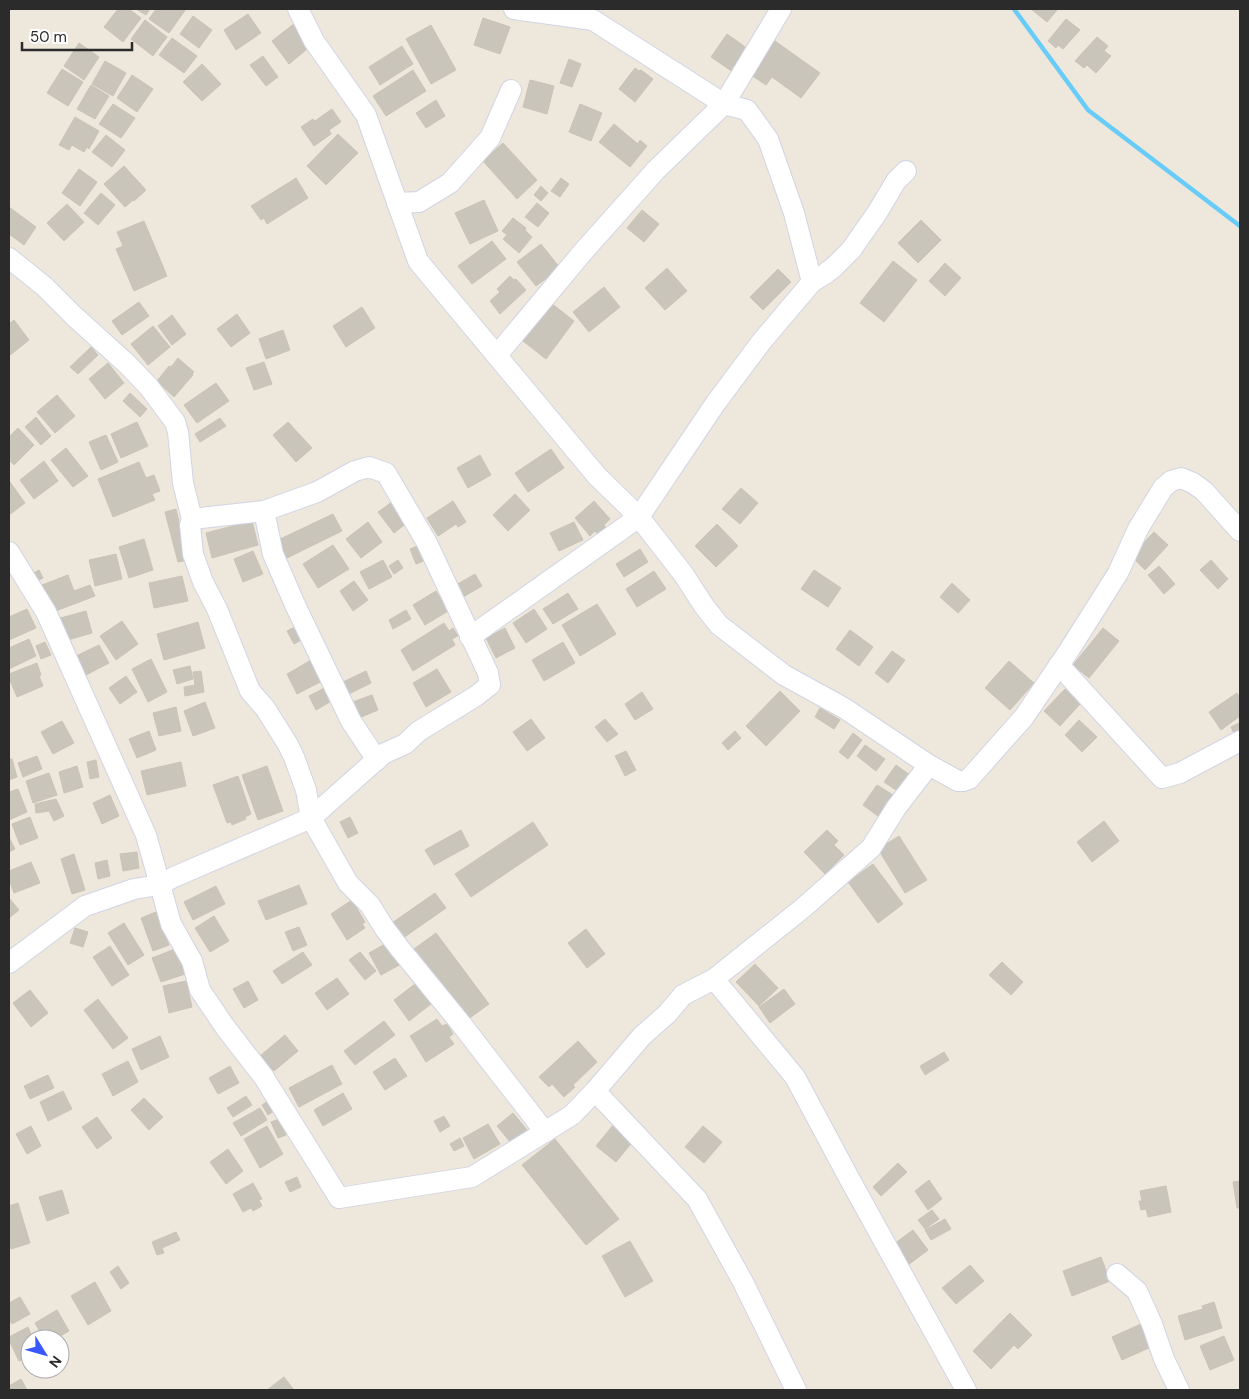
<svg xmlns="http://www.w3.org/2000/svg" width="1249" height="1399" font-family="'DM Sans',sans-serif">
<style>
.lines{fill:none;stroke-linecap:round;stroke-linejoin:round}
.stream{stroke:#68ccf8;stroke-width:4.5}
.building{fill:#c9c5bb;stroke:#cac3b6}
.minor-casing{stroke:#d1d4e5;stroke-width:22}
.minor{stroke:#fff;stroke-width:20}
</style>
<rect width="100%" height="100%" fill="#eee7dc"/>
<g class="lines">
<path class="stream" d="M1014 9 1088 110 1240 226"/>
</g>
<g class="building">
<path d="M118 9H129L141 18 123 42 104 27Z"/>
<path d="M136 9H150L146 15Z"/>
<path d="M156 9H186L169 33 149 19Z"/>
<path d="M1031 9H1058L1047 22Z"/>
<path d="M248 14 261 33 236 50 224 30Z"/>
<path d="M193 16 212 30 199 48 180 34Z"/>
<path d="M483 18 510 27 500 54 474 45Z"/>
<path d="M1066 19 1080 30 1063 49 1058 45 1056 48 1048 41Z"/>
<path d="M145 20 167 37 153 56 131 39Z"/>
<path d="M295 23 312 45 289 64 272 41Z"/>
<path d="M431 25 456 70 431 84 406 39Z"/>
<path d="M727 34 751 51 736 74 711 57Z"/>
<path d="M1097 37 1108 46 1104 51 1111 56 1096 73 1087 65 1084 68 1075 61Z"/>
<path d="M172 38 197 56 184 73 159 55Z"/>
<path d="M775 41 820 73 801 98 772 77 766 85 751 75Z"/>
<path d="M79 43 99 57 84 80 64 66Z"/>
<path d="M402 46 413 64 380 85 369 67Z"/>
<path d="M263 56 278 77 266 86 250 65Z"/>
<path d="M569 59 581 64 572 87 560 83Z"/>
<path d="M105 61 126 73 113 96 92 84Z"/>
<path d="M202 64 221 84 202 101 183 82Z"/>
<path d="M635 68 639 71 641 70 653 79 635 102 619 89Z"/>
<path d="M62 69 83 82 68 106 47 93Z"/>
<path d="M413 70 426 91 386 116 373 96Z"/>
<path d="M132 75 153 89 137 112 117 98Z"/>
<path d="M530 80 554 86 547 114 523 107Z"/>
<path d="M91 85 109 96 95 119 77 109Z"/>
<path d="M436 100 445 116 426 128 416 113Z"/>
<path d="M113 104 135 118 121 138 99 124Z"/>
<path d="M580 104 602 113 591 141 569 132Z"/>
<path d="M332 109 341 122 329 130 331 134 314 146 301 127 313 119 315 121Z"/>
<path d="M75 117 99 131 89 149 87 147 84 152 72 145 69 150 59 145Z"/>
<path d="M614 124 638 144 640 140 647 146 630 167 599 142Z"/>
<path d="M338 134 358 153 326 185 307 166Z"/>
<path d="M106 135 125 150 112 167 92 152Z"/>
<path d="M503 143 537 180 517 199 483 161Z"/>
<path d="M124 166 146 190 134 201 133 200 125 207 104 184Z"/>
<path d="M79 169 97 182 80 206 62 193Z"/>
<path d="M296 178 308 198 267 224 264 218 261 220 251 206Z"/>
<path d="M561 178 569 184 560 197 551 191Z"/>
<path d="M541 186 548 193 541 201 534 195Z"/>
<path d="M101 193 115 205 98 225 84 213Z"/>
<path d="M484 200 498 231 470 244 455 213Z"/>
<path d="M537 203 549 213 538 227 525 217Z"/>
<path d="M67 204 84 222 64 241 47 223Z"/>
<path d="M9 207 36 227 24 245 9 234Z"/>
<path d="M642 210 659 224 644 242 627 228Z"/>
<path d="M513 218 526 228 525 230 532 237 519 253 503 239 507 235 502 231Z"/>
<path d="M921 220 941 240 918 263 898 243Z"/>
<path d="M144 221 167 276 134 291 116 249 123 246 117 232Z"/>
<path d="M492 241 506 259 472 284 458 266Z"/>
<path d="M541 244 560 268 536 286 517 262Z"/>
<path d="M893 261 917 280 884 322 860 303Z"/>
<path d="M945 263 961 278 945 296 929 281Z"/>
<path d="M667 268 687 291 665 310 645 288Z"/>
<path d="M778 269 791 282 763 310 750 297Z"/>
<path d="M510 276 514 280 516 279 526 290 500 314 490 301 500 292 497 289Z"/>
<path d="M604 287 620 307 589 332 573 312Z"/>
<path d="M139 302 149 316 122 335 112 321Z"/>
<path d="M551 303 574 321 546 359 523 341Z"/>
<path d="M362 307 375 328 346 347 333 326Z"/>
<path d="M237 314 250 333 231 347 217 329Z"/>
<path d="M172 315 186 334 172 345 158 326Z"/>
<path d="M14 320 29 340 9 356V324Z"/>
<path d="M153 326 170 347 148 365 131 344Z"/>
<path d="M283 330 290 350 266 359 259 339Z"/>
<path d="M91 347 98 355 78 374 70 367Z"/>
<path d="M178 358 194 372 192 374 193 375 174 397 157 381 169 366 171 367Z"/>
<path d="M264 362 272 384 254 390 246 368Z"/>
<path d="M108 363 124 383 105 399 89 379Z"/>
<path d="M216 383 229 401 197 423 184 405Z"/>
<path d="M130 393 147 409 140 417 123 401Z"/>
<path d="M57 395 75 416 55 433 37 412Z"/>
<path d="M36 417 51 436 41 445 25 427Z"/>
<path d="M220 418 226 426 200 442 195 434Z"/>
<path d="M137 422 148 446 121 458 111 434Z"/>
<path d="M288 422 312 448 296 462 273 435Z"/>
<path d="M18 428 34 445 14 465 9 460V437Z"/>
<path d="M106 435 118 462 101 470 89 442Z"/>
<path d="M66 448 88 476 73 487 51 460Z"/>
<path d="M551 449 564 468 528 492 515 473Z"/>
<path d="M480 455 491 475 468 488 457 468Z"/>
<path d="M44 461 58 481 34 499 20 480Z"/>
<path d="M139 462 146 478 154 475 160 491 152 494 155 500 113 517 98 479Z"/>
<path d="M10 482 25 503 9 515V483Z"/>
<path d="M741 488 758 503 740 524 722 509Z"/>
<path d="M515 494 530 510 508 531 493 515Z"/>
<path d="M453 501 466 522 458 527 456 524 438 536 427 518Z"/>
<path d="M594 501 610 519 604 525 606 528 598 535 595 531 590 536 575 518Z"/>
<path d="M392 502 408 522 394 533 378 512Z"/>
<path d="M176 509 188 560 178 562 165 512Z"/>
<path d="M333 514 342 531 287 558 278 540Z"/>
<path d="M252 521 258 545 212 558 206 533Z"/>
<path d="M368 522 382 542 361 558 346 539Z"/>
<path d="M574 522 583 540 559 551 550 533Z"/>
<path d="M717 524 738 546 716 567 695 546Z"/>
<path d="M1154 532 1168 545 1145 570 1131 556Z"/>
<path d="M144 539 153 570 129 578 119 547Z"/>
<path d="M333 545 349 569 318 588 303 564Z"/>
<path d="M420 545 426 560 416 564 410 549Z"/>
<path d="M640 549 648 562 624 577 616 564Z"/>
<path d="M253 551 263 574 243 582 234 559Z"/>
<path d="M116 554 122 579 95 586 89 560Z"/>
<path d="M383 560 392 577 369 589 360 572Z"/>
<path d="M398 560 403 568 394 574 389 566Z"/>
<path d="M1211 560 1228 579 1218 589 1200 570Z"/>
<path d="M1159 566 1175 584 1164 594 1148 575Z"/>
<path d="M39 570 43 578 31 584 27 577Z"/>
<path d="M814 570 841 588 828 607 801 589Z"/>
<path d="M654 571 666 589 637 607 626 589Z"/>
<path d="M475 574 482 586 463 597 456 585Z"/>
<path d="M68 575 74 591 90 585 95 596 53 612 42 585Z"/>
<path d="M182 576 188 601 154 608 149 583Z"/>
<path d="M354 581 368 600 353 611 340 591Z"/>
<path d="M952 583 970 600 958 613 940 597Z"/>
<path d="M436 591 448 611 425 625 413 605Z"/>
<path d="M568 593 578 609 553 624 543 609Z"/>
<path d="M597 604 616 634 580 656 562 625Z"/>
<path d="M27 609 36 628 9 640V617Z"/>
<path d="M534 609 547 629 526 643 513 623Z"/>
<path d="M406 610 411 619 393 629 389 620Z"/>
<path d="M86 611 92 633 64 641 57 619Z"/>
<path d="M122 621 138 644 116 660 100 636Z"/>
<path d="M198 622 205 648 164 660 157 634Z"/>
<path d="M444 623 449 631 453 628 458 636 452 639 455 645 413 671 401 650Z"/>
<path d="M297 626 303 639 294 644 287 631Z"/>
<path d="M505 628 515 648 496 658 486 638Z"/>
<path d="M1103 628 1119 641 1089 678 1073 665Z"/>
<path d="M850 630 873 647 859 666 836 649Z"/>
<path d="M29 639 36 656 9 669V648Z"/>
<path d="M45 642 51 655 41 659 36 646Z"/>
<path d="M563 642 575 663 544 681 532 660Z"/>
<path d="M99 645 109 663 86 675 76 656Z"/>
<path d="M892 651 905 660 888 683 875 673Z"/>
<path d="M151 659 167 692 148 702 132 669Z"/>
<path d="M313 659 324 680 297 694 287 674Z"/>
<path d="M1009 661 1034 683 1010 710 985 688Z"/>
<path d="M37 663 41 675 39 676 43 686 17 697 9 678V674Z"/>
<path d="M190 666 193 679 177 684 173 670Z"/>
<path d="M437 669 451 692 426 707 413 683Z"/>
<path d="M201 671 204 692 185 696 184 687 195 685 193 672Z"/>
<path d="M366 671 371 683 349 694 343 682Z"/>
<path d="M126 676 137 692 120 704 109 688Z"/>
<path d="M328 686 335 699 316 710 309 696Z"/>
<path d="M1065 689 1080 704 1060 726 1044 711Z"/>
<path d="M780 691 800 711 766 746 746 726Z"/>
<path d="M642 692 653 709 635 720 625 704Z"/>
<path d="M1237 693 1240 698V716L1221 730 1209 712Z"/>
<path d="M372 695 378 710 359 718 353 702Z"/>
<path d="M205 702 215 728 193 736 184 711Z"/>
<path d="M176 707 181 731 159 736 153 713Z"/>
<path d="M820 708 840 720 834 729 815 717Z"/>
<path d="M531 719 545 738 527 751 513 732Z"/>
<path d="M605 719 618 734 607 742 595 727Z"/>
<path d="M1079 720 1097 737 1082 752 1065 735Z"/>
<path d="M62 721 74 743 53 754 41 732Z"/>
<path d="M1239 723 1240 733 1235 736 1231 727Z"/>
<path d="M149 731 156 750 137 758 129 739Z"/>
<path d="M735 731 741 738 728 750 722 743Z"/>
<path d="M853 733 862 740 848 759 839 752Z"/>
<path d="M865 745 885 759 876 771 857 756Z"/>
<path d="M626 751 636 770 625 776 615 756Z"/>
<path d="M37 756 42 769 23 777 18 763Z"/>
<path d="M9 759H12L17 777 9 780Z"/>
<path d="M96 760 99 777 90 779 87 762Z"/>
<path d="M181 762 186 786 147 795 141 771Z"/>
<path d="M896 765 910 775 899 792 884 782Z"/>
<path d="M77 766 83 787 64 793 59 772Z"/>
<path d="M267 766 283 811 258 820 242 775Z"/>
<path d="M49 773 57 795 33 803 26 781Z"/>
<path d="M238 776 251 814 245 817 246 819 232 825 231 822 227 823 213 785Z"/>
<path d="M877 785 893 795 878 816 863 805Z"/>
<path d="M18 789 27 812 9 820V792Z"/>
<path d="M110 795 119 816 102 824 93 803Z"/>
<path d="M56 799 64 816 54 821 49 811 36 813 35 804Z"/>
<path d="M30 817 38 838 20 845 12 824Z"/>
<path d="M350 817 358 833 348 838 340 822Z"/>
<path d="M1104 821 1119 841 1092 862 1077 842Z"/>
<path d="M533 822 548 845 471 897 455 874Z"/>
<path d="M461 830 469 846 434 865 425 850Z"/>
<path d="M827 830 838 841 834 845 844 855 825 874 804 852Z"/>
<path d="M899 836 927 880 905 893 878 849Z"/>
<path d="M9 837 15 849 9 852Z"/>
<path d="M137 852 139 868 123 871 120 854Z"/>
<path d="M74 854 85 890 72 894 61 859Z"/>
<path d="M107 860 110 876 98 879 95 863Z"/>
<path d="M31 862 40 883 14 893 9 879V871Z"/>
<path d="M873 864 903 904 878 923 848 882Z"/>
<path d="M299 885 307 904 266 920 258 901Z"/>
<path d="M216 886 225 904 193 920 184 902Z"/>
<path d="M435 893 446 908 403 938 392 923Z"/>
<path d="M9 898 19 910 9 918Z"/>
<path d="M352 900 365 922 362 924 365 928 347 940 331 914Z"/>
<path d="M156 912 169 945 153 951 141 918Z"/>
<path d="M214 916 229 941 210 952 195 928Z"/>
<path d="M124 923 144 955 128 965 108 933Z"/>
<path d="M299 927 307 945 293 951 285 932Z"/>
<path d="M75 928 88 932 83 947 70 943Z"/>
<path d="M586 929 605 954 587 968 568 943Z"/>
<path d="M436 933 489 1004 467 1020 414 949Z"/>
<path d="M392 940 403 963 381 975 369 953Z"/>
<path d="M110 946 129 975 112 986 93 957Z"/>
<path d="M175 949 185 974 161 982 152 958Z"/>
<path d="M303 952 312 965 282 984 273 971Z"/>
<path d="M360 952 376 971 365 980 349 960Z"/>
<path d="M1002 962 1023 982 1011 995 989 975Z"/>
<path d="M755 964 778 988 759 1006 736 982Z"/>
<path d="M337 978 349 994 327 1010 315 993Z"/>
<path d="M186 981 192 1007 169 1013 163 986Z"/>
<path d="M248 981 258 1000 244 1008 233 989Z"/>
<path d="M415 984 431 1004 409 1021 394 1000Z"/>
<path d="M784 989 795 1004 770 1023 759 1007Z"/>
<path d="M30 990 48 1013 31 1027 13 1003Z"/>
<path d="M98 999 128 1038 113 1049 84 1010Z"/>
<path d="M437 1019 442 1026 447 1024 453 1034 449 1037 454 1044 426 1062 410 1036Z"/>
<path d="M384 1021 395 1035 355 1065 344 1051Z"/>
<path d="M285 1035 298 1051 274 1071 260 1056Z"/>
<path d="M160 1036 169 1057 141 1070 132 1049Z"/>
<path d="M578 1041 597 1062 573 1085 575 1087 564 1097 552 1084 549 1087 539 1077Z"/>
<path d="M944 1052 949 1060 925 1075 920 1066Z"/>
<path d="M395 1058 407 1076 385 1090 373 1072Z"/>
<path d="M128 1061 138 1082 113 1096 102 1074Z"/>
<path d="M332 1065 342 1084 299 1107 289 1088Z"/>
<path d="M230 1066 239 1083 218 1094 209 1078Z"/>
<path d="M48 1075 54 1088 30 1099 24 1086Z"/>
<path d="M63 1091 72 1109 48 1121 40 1102Z"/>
<path d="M343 1093 352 1109 323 1126 314 1110Z"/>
<path d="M246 1096 252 1105 233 1117 227 1108Z"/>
<path d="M144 1098 163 1117 149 1130 131 1110Z"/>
<path d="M271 1099 277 1109 268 1115 262 1105Z"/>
<path d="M260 1108 267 1120 241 1136 233 1123Z"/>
<path d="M513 1113 527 1130 511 1143 497 1126Z"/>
<path d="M444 1116 450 1126 440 1132 434 1121Z"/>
<path d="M97 1117 112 1138 97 1149 82 1127Z"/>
<path d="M279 1119 286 1135 278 1138 271 1122Z"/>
<path d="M488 1124 500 1144 474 1159 463 1138Z"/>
<path d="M614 1124 634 1140 616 1162 596 1146Z"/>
<path d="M31 1126 41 1146 27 1154 16 1134Z"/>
<path d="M267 1126 283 1154 260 1168 244 1139Z"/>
<path d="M703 1126 722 1142 704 1163 685 1147Z"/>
<path d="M460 1138 464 1146 454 1151 450 1144Z"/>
<path d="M555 1139 619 1219 586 1245 522 1165Z"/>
<path d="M228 1149 243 1171 226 1184 210 1162Z"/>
<path d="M898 1163 907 1172 881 1196 873 1187Z"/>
<path d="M297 1177 301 1187 290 1192 285 1182Z"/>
<path d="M929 1180 942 1199 928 1210 915 1191Z"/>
<path d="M1240 1181V1208H1237L1233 1182Z"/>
<path d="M253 1183 262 1199 259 1200 262 1206 253 1211 251 1208 243 1212 233 1194Z"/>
<path d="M1166 1186 1171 1212 1148 1217 1146 1209 1141 1210 1139 1201H1142L1140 1191Z"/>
<path d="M62 1190 69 1213 47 1221 39 1197Z"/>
<path d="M18 1203 30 1243 11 1249 9 1242V1206Z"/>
<path d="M932 1210 939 1219 925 1229 918 1220Z"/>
<path d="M945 1219 951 1229 931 1240 925 1230Z"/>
<path d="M913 1230 928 1250 908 1265 894 1244Z"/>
<path d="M176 1232 180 1240 162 1248 164 1253 157 1255 152 1242Z"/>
<path d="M630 1241 653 1281 625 1297 602 1256Z"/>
<path d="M1101 1257 1110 1281 1072 1296 1063 1271Z"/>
<path d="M970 1265 984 1281 956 1304 942 1288Z"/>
<path d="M118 1266 129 1283 121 1289 110 1272Z"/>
<path d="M95 1282 111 1311 88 1325 71 1296Z"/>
<path d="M20 1297 30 1314 12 1324 9 1319V1303Z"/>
<path d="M1214 1302 1222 1328 1185 1340 1178 1316 1203 1309 1202 1306Z"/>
<path d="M57 1310 69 1331 55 1339H44L35 1323Z"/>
<path d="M1010 1313 1032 1335 1018 1349 1014 1345 991 1369 973 1351Z"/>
<path d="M1141 1324 1151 1347 1122 1360 1112 1337Z"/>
<path d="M28 1327 33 1339H30V1355L19 1361 9 1340V1337Z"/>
<path d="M1224 1336 1234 1360 1210 1370 1200 1346Z"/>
<path d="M284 1377 294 1390H267Z"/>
<path d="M21 1379 27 1390H9V1386Z"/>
</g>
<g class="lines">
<g class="minor-casing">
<g id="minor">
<path d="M298 9 314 41 366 115 418 261 597 476 639 517 684 575 704 606 719 625 784 675 844 708 929 765 958 781H963L969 779 1024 717 1068 652 1118 573 1138 529 1163 488 1171 481 1181 478 1193 483 1204 491 1240 531"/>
<path d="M514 9 593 20 724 104 781 9"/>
<path d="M397 203 419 202 450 183 490 138 511 90"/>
<path d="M9 258 45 287 75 317 127 364 149 387 175 422 178 432 183 483 192 519 190 525 193 554 203 582 217 609 250 691 265 708 287 743 294 757 306 790 311 818 348 883 370 905 385 929 401 950 462 1025 545 1132"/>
<path d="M497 355 582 253 656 170 724 104 747 110 768 139 794 213 812 282"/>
<path d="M264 511 273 554 296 607 351 721 377 760"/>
<path d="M9 552 46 612 146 835 171 924 192 961 200 990 225 1027 263 1076 339 1198 472 1177 572 1115 595 1091 642 1036 667 1014 683 995 714 979 803 908 871 848 896 808 929 765"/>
<path d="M470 637 639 517 715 404 762 341 812 282 825 274 834 267 851 250 877 213 896 181 906 171"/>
<path d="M1059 665 1162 778 1180 773 1240 741"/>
<path d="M9 963 85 906 134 889 159 885 174 877 311 818 383 754 405 744 419 731 476 696 490 685 488 673 427 543 386 473 369 467 355 471 317 492 264 511 192 519"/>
<path d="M714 979 795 1077 849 1178 966 1390"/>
<path d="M595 1091 697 1199 743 1282 796 1390"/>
<path d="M1117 1274 1137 1291 1152 1324 1164 1359 1179 1390"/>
</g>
</g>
<use href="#minor" class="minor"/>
</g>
<rect width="1249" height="1399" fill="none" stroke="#2b2b2b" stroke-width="20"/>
<g transform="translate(45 1354) rotate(127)"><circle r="24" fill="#ffffff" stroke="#aaaaaa"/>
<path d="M0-4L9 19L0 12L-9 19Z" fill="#3956ff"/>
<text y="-8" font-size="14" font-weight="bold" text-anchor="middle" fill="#2b2b2b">N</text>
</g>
<path d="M22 42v8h110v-8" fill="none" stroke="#2b2b2b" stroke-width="2.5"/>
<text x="30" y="42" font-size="15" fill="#2b2b2b" stroke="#ffffff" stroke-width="4" paint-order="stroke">50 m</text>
</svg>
